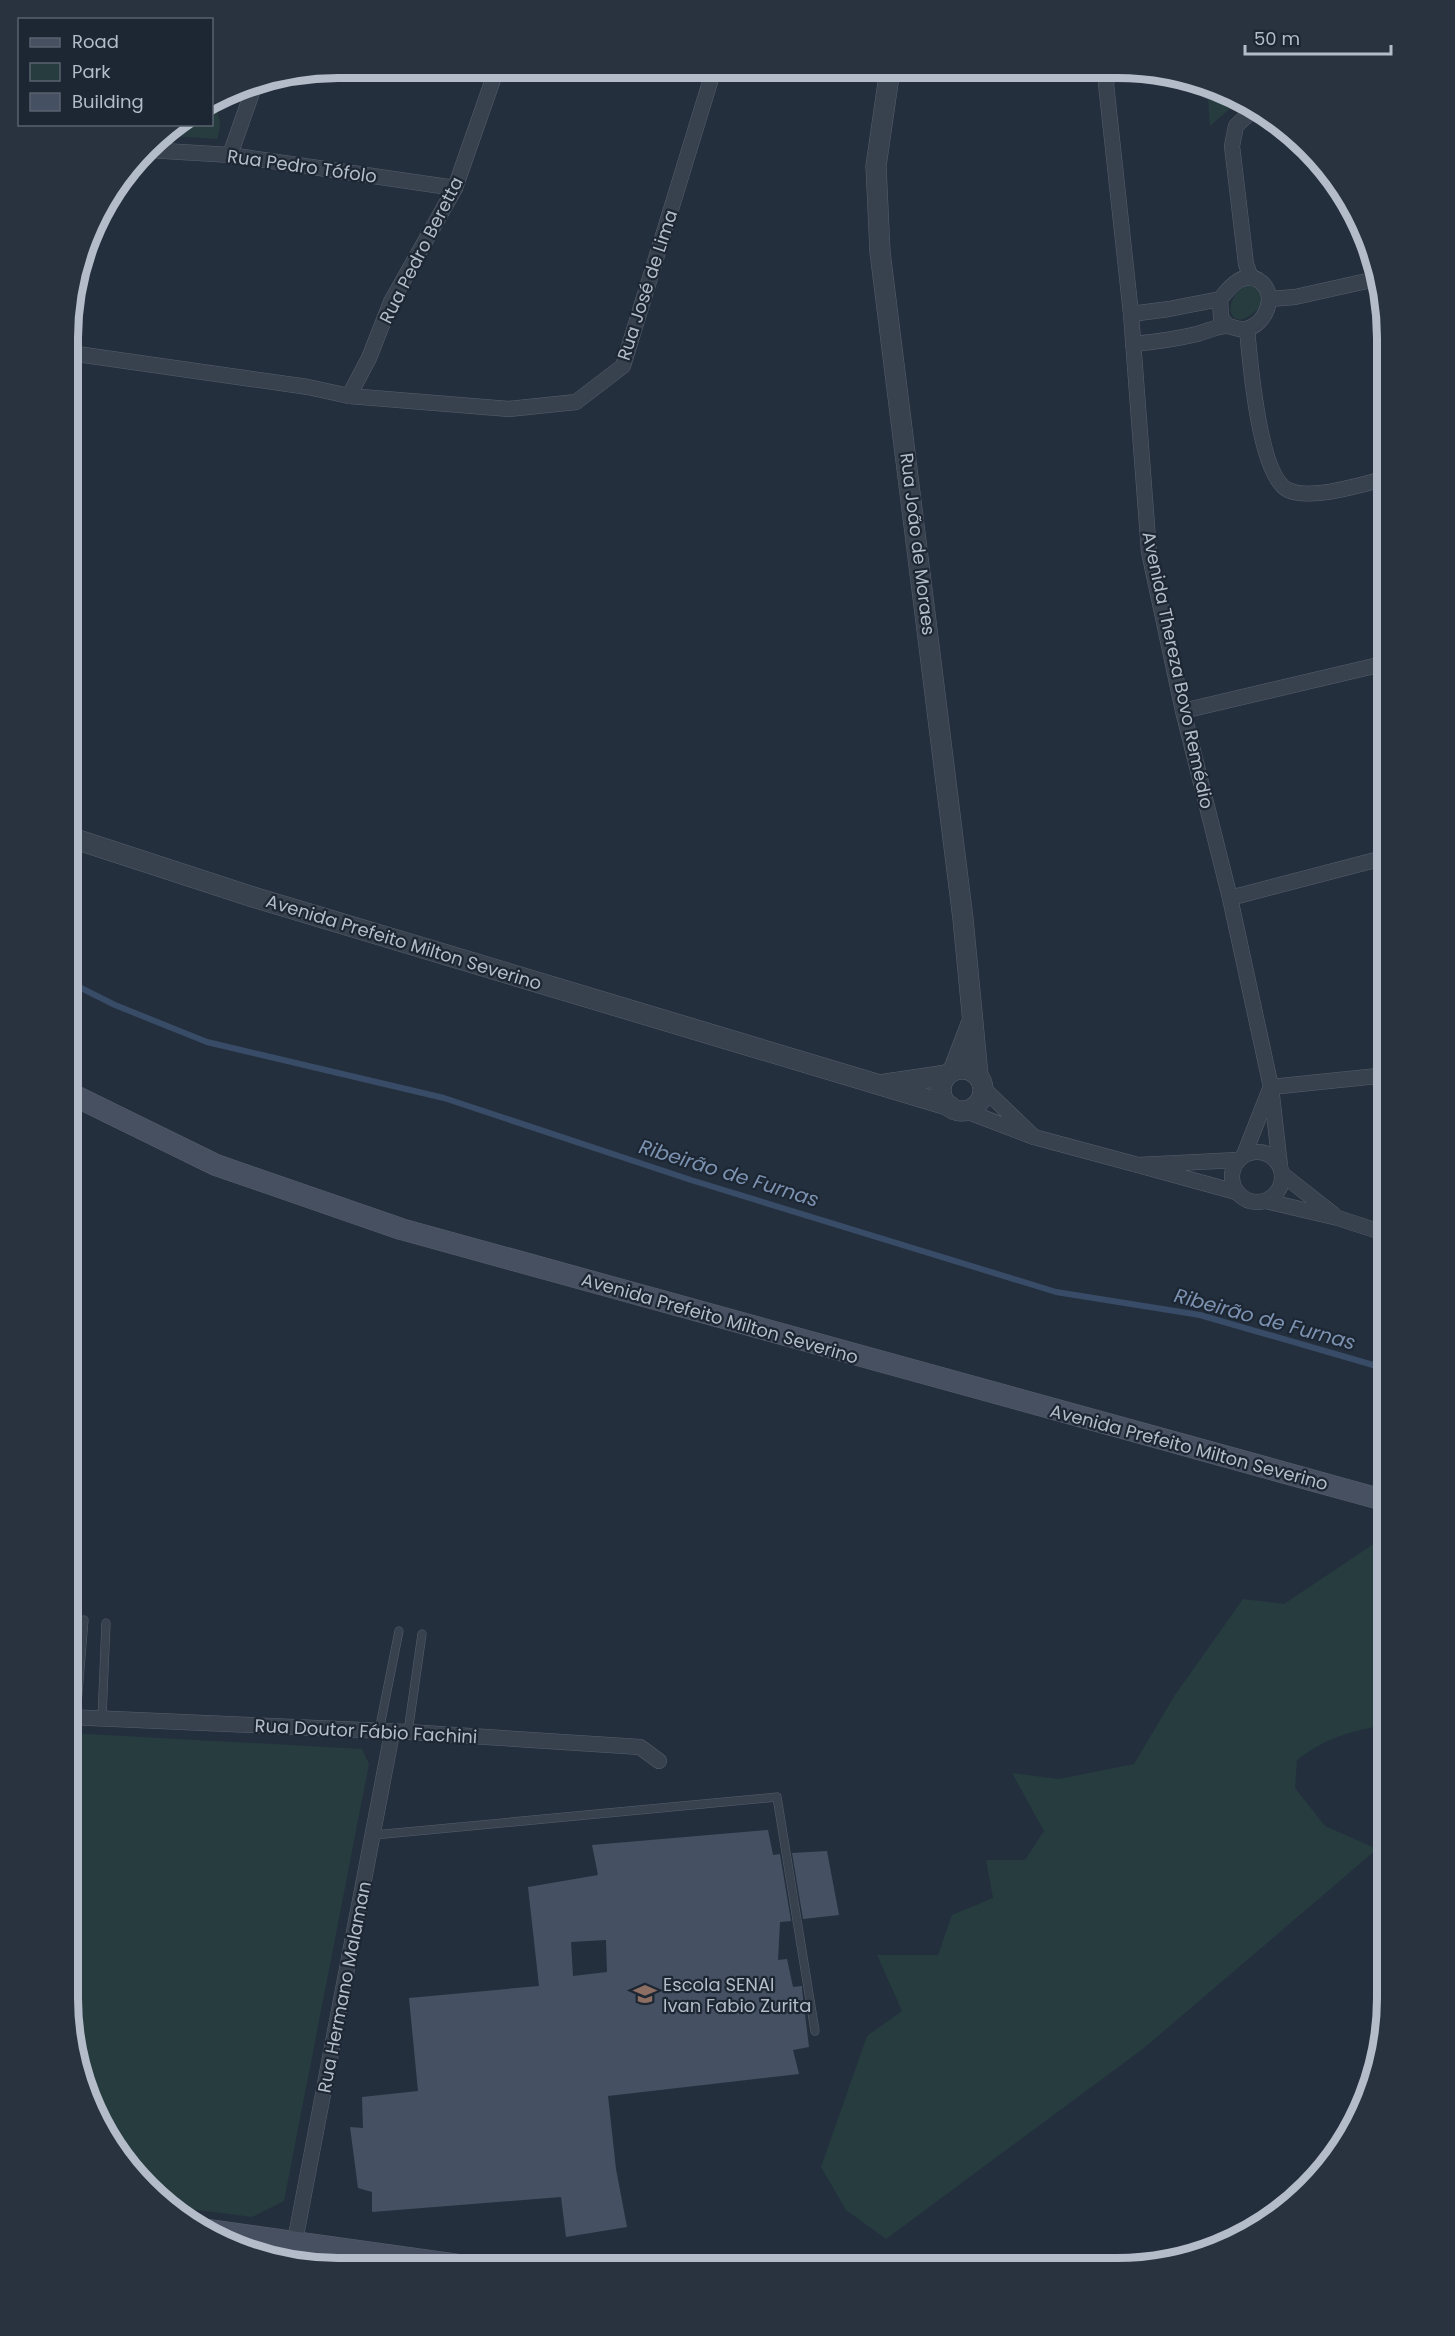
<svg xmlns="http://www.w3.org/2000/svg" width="1455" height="2336" font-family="Poppins,sans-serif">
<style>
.green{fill:#263c3f}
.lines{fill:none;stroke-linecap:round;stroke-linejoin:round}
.stream{stroke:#394c67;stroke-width:6}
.building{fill:#455162;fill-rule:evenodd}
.service-casing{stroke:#565f6c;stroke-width:9}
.minor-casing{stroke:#565f6c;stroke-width:16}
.tertiary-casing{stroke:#565f6c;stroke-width:21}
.secondary-casing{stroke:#565f6c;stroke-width:22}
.service{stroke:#38414e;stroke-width:8}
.minor{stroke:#38414e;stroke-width:15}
.tertiary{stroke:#38414e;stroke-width:20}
.secondary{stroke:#465061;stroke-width:21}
.labels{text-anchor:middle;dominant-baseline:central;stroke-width:4.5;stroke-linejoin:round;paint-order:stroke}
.street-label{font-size:18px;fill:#b4bcc9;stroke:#1d2633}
.poi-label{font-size:18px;fill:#b4bcc9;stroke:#1d2633;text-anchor:start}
.water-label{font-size:20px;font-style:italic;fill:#7c92b1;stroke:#1d2633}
.rim{fill:none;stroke:#b4bcc9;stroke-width:8}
</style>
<rect width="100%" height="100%" fill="#242f3e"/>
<g class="green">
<path d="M1207 84 1221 88 1243 101 1235 104 1210 126Z"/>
<path d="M212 104C221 115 222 126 217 139L159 135 176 125 212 124Z"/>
<path d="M1246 286C1259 286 1261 292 1262 304 1232 341 1217 302 1246 286Z"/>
<path d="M1387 1535V1725C1353 1730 1325 1738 1297 1760L1295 1788 1325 1826 1377 1849 1144 2048 886 2239 846 2210 821 2167 867 2036 902 2011 877 1955H938L952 1915 993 1898 986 1860H1025L1044 1831 1012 1773 1059 1779 1134 1764 1175 1695 1243 1599 1284 1604Z"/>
<path d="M68 1733 362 1749 369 1764 284 2201 252 2217 167 2206 124 2163 88 2101 68 1998Z"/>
</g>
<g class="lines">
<path class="stream" d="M69 982 115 1005 207 1042 444 1098 691 1180 1056 1292 1200 1315 1387 1369"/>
</g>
<g class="building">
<path d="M768 1830 773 1855 780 1854 791 1921 780 1922 778 1960 787 1959 793 1987 802 1986V1989L809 2047 793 2050 799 2074 608 2096 616 2169 627 2227 566 2237 561 2197 372 2212V2192L358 2188 350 2127 363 2128 362 2097 418 2091 409 1998 539 1986 528 1887 598 1875 592 1845ZM606 1940 607 1972 573 1976 571 1942Z"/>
<path d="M827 1851 839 1915 803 1919 792 1853Z"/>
</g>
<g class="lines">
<g class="service-casing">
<g id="service">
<path d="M76 1717 84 1620"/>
<path d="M102 1718 106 1623"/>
<path d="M379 1731 399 1631"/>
<path d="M408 1732 422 1634"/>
<path d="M374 1835 777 1797 815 2031"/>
</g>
</g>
<g class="minor-casing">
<g id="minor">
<path d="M1110 70 1106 84 1131 314 1149 552 1183 711 1230 898 1271 1087 1280 1166"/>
<path d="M148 150 230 155 455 188"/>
<path d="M230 155 255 84"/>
<path d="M1251 278 1246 264 1232 146 1236 126 1255 108"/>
<path d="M1270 299 1295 297 1376 279"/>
<path d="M1131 314 1169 309 1220 299"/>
<path d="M1247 329C1250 361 1259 476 1288 490 1312 501 1363 484 1387 478"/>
<path d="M1133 344C1155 342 1176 339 1197 334 1206 332 1219 325 1228 326 1235 327 1238 331 1246 329 1265 325 1278 296 1261 282 1244 269 1230 287 1220 299L1221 318 1228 326"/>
<path d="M70 353 308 387 349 396 509 409 576 402 623 366 714 69"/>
<path d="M349 396 369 358 391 302 455 188 497 68"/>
<path d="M1183 711 1387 663"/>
<path d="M1230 898 1387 857"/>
<path d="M1271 1087 1387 1075"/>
<path d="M963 1110 1034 1137 983 1088"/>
<path d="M1034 1137 1138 1165"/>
<circle cx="1257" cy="1177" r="25"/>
<path d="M1244 1155 1270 1089"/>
<path d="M1282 1174 1333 1214"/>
<path d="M1236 1192 1138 1165 1237 1160"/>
<path d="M1266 1201 1338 1218 1387 1234"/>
<path d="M68 1717 408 1732 640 1747 659 1761"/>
<path d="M295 2241 392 1733"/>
</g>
</g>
<g class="tertiary-casing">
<g id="tertiary">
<path d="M890 69 876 166 880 252 963 919 978 1075"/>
<path d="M69 837 253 897 950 1106"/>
<circle cx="962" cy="1090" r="21"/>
<path d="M953 1071 971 1024"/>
<path d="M886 1084 947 1075"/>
</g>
</g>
<g class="secondary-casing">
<g id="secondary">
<path d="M69 1093 216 1165 401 1229 1387 1501"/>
<path d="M201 2229 473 2267"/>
</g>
</g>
<use href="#service" class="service"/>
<use href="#minor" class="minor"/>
<use href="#tertiary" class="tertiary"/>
<use href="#secondary" class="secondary"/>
</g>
<defs>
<g id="school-bare" transform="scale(1.8)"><path d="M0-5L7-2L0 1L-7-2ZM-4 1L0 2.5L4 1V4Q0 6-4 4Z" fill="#8d6e63" stroke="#1d2633" stroke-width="2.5" paint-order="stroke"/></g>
</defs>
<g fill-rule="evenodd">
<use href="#school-bare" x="645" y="1994"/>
</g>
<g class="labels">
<g class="street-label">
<text transform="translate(302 166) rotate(8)">Rua Pedro Tófolo</text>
<text transform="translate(421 250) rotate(-63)">Rua Pedro Beretta</text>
<text transform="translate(647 285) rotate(-72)">Rua José de Lima</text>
<text transform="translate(918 544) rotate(83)">Rua João de Moraes</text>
<text transform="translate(1178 670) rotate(78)">Avenida Thereza Bovo Remédio</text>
<text transform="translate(404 942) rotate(17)">Avenida Prefeito Milton Severino</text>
<text transform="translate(720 1318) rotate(16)">Avenida Prefeito Milton Severino</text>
<text transform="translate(1189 1447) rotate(15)">Avenida Prefeito Milton Severino</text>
<text transform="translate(366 1731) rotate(3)">Rua Doutor Fábio Fachini</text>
<text transform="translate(344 1987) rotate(-79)">Rua Hermano Malaman</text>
</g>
<g class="poi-label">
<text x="663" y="1984">Escola SENAI<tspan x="663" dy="21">Ivan Fabio Zurita</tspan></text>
</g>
<g class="water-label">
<text transform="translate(729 1173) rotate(17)">Ribeirão de Furnas</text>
<text transform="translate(1265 1319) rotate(15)">Ribeirão de Furnas</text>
</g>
</g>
<path d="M0 0H1455V2336H0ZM338 78H1117A260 260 0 0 1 1377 338V1998A260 260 0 0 1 1117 2258H338A260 260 0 0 1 78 1998V338A260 260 0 0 1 338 78Z" fill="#29323f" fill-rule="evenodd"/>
<path class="rim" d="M338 78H1117A260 260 0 0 1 1377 338V1998A260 260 0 0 1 1117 2258H338A260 260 0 0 1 78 1998V338A260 260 0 0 1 338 78Z"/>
<rect x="18" y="18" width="195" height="108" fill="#1d2633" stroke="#59626f" stroke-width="1.5"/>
<rect x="30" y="38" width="30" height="9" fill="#465061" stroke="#59626f" stroke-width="1.5"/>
<text x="72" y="48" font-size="18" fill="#b4bcc9">Road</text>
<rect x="30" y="63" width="30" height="18" fill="#263c3f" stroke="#59626f" stroke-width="1.5"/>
<text x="72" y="78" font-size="18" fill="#b4bcc9">Park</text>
<rect x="30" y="93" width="30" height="18" fill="#455162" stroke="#59626f" stroke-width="1.5"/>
<text x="72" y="108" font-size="18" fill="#b4bcc9">Building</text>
<path d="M1245 45v9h146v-9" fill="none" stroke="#b4bcc9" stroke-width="3"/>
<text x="1254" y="45" font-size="18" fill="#b4bcc9" stroke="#1d2633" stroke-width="4.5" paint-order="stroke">50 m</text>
</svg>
